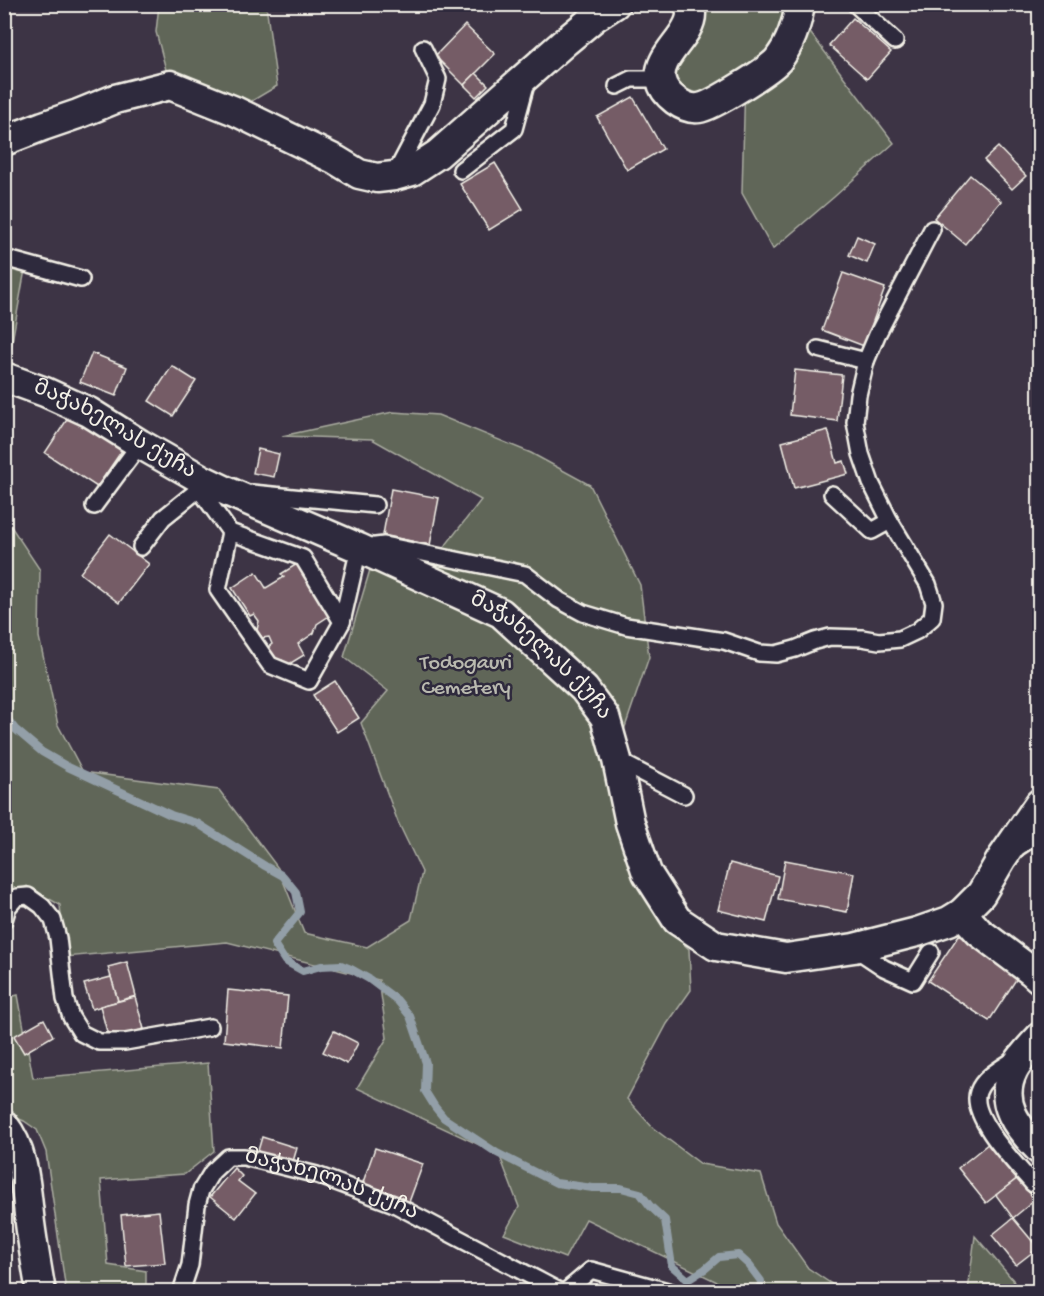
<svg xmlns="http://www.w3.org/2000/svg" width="1044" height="1296" font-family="'Gochi Hand','Noto Sans Georgian',sans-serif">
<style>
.green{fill:#606659;stroke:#aaaca0;stroke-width:1.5}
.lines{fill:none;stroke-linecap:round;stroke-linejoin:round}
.stream{stroke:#939fa8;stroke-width:8}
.building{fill:#745c66;stroke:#f4f1e8;stroke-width:1.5}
.lane-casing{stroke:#f4f1e8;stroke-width:20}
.street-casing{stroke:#f4f1e8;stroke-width:33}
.lane{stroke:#2f2a3d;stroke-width:15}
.street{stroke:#2f2a3d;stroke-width:28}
.labels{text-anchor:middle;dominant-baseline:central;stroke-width:5;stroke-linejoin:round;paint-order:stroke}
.street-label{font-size:22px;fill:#f4f1e8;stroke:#2f2a3d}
.park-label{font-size:22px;fill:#b9b9af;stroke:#2f2a3d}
</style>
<rect width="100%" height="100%" fill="#3d3445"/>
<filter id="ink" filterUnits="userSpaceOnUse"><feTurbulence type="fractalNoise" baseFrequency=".0167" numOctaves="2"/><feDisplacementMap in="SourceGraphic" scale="12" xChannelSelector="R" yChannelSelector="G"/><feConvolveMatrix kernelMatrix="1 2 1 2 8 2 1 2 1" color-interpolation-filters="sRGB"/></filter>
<g filter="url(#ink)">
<g class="green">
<path d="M159 5H266L277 86 235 111 170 85 156 32Z"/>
<path d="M712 5H806L805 26 894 143 834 197 773 249 742 193 745 79 686 98 671 81 700 13Z"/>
<path d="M5 258 26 264 9 358H5Z"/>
<path d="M393 412 438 415 531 453 590 485 640 585 649 657 623 733 582 672 424 573 481 500 372 439 282 436Z"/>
<path d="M4 512 8 522 40 570 39 637 58 725 83 772 219 790 278 868 304 933 367 947 411 920 422 872 398 822 361 723 388 691 344 657 372 563 477 612 525 649 564 688 593 726 668 930 689 949 691 990 667 1024 627 1099 653 1128 701 1164 761 1174 776 1223 808 1268 842 1291H736L586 1219 565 1258 504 1234 519 1207 499 1154 357 1088 387 1038 379 980 227 942 65 957 60 905 27 886 12 894 5 882Z"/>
<path d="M18 995 33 1078 208 1063 214 1151 185 1174 101 1180 108 1265 146 1271V1291H66L46 1152 37 1130 24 1121 5 1113V998Z"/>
<path d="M975 1236 1013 1280 1017 1291H968Z"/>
</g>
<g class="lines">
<path class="stream" d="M4 715 15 729 42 752 68 767 171 815 197 823 265 866 283 876 296 892 300 912 274 944 285 961 303 971 321 966 341 965 351 969 369 979 397 1000 410 1016 426 1063 425 1091 435 1107 444 1118 497 1153 556 1183 593 1188H621L640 1193 650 1206 665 1220 672 1266 688 1280 705 1269 719 1257 738 1255 749 1265 761 1281 759 1292"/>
</g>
<g class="building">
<path d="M853 18 891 52 867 79 829 45Z"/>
<path d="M465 25 495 54 464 85 435 56Z"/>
<path d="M476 73 488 85 476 97 464 85Z"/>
<path d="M633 97 663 149 627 170 597 117Z"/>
<path d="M998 147 1026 176 1012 189 984 160Z"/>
<path d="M495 163 523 209 489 230 460 184Z"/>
<path d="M970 175 1001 201 965 244 934 218Z"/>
<path d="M857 236 875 244 867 263 849 255Z"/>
<path d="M843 273 885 288 864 346 822 330Z"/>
<path d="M92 353 127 367 116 396 80 382Z"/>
<path d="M172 366 196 381 173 416 149 401Z"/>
<path d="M795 370 842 375 837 421 790 415Z"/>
<path d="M70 415 123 449 97 487 45 453Z"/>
<path d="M828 430 837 463 844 461 848 474 794 488 782 442Z"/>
<path d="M258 449 279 454 274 477 253 473Z"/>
<path d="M391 489 439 498 430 545 383 535Z"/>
<path d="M110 534 149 564 119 603 80 573Z"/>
<path d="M297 564 329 616 317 624 314 633 298 644 304 655 286 666 282 660 277 664 267 648 272 644 269 637 262 638 257 630 259 621 254 614 250 616 232 588 256 572 266 588 284 577 281 574Z"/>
<path d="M335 681 359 718 337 732 313 695Z"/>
<path d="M785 860 854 873 847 912 778 899Z"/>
<path d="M730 863 778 876 766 922 718 910Z"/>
<path d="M959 935 1019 975 989 1021 928 981Z"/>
<path d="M127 962 136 996 118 1001 108 967Z"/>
<path d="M111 977 118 1001 92 1009 84 984Z"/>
<path d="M228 990 288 996 283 1048 224 1041Z"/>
<path d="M135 997 144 1029 109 1039 100 1006Z"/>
<path d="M44 1019 53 1036 24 1053 14 1036Z"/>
<path d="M334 1031 358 1043 347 1064 323 1052Z"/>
<path d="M262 1137 297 1148 292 1165 257 1154Z"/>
<path d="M989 1143 1018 1178 986 1203 958 1168Z"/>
<path d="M375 1148 423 1164 409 1202 362 1185Z"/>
<path d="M234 1168 242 1176 238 1181 255 1194 236 1218 210 1197Z"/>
<path d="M1018 1178 1035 1200 1013 1218 996 1195Z"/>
<path d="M159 1211 165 1263 126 1266 121 1215Z"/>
<path d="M1013 1218 1038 1248 1016 1265 992 1235Z"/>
<path d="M599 1285 623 1292H597Z"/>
</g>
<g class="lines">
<g class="lane-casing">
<g id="lane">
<path d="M855 4 895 41"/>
<path d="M617 86 631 79H661"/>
<path d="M461 170 514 129 527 81"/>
<path d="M394 176 432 104 438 79 423 48"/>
<path d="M4 258 81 279"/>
<path d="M818 349 866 361"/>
<path d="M203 480 199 489 230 532 218 590 270 665 309 681 342 622 303 558 230 532"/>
<path d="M252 493 375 505"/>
<path d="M832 494 872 531 890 521"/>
<path d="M94 506 140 444"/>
<path d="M141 547 163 518 199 489"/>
<path d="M342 622 359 548 384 545 525 574 559 600 583 613 626 626 724 641 759 653 776 654 795 649 815 641 830 637 862 638 879 641 900 639 917 631 932 618 934 603 928 584 890 521 871 483 861 454 855 422 858 395 866 361 877 335 932 229"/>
<path d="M617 760 684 795"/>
<path d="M1017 848 1040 833"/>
<path d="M4 920 8 907 17 897 28 896 42 906 53 920 58 938 65 999 71 1017 81 1033 99 1042H125L210 1027"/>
<path d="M854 948 884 968 913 981 931 952"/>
<path d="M1015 1059C1003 1067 983 1077 978 1092 969 1117 1017 1165 1033 1184"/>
<path id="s1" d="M181 1292 190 1265 197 1205 201 1190 212 1172 228 1157H244L317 1175 394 1204 561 1292"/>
<path d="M565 1292 591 1270 671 1292"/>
</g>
</g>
<g class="street-casing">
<g id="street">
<path d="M689 4C690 8 691 11 691 14 691 36 656 56 661 80 664 95 684 110 699 108 713 106 769 70 778 60 791 43 797 25 800 4"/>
<path d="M4 141 43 126 78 114 115 99 170 85 235 111 336 160 359 174 377 178 394 176 412 171 438 154 566 41 595 17 615 4"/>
<path id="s2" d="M4 377 45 392 89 412 140 444 203 480 224 490 359 548 501 613 584 689 605 717 617 760 630 823 647 873 677 920 716 946 786 958 854 948 917 932 949 921 962 913 981 894 1002 858 1040 803"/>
<path d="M962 913 979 932 1031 971 1040 979"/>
<path d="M1040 1037C1031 1047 1018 1060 1013 1071 997 1103 1018 1128 1040 1150"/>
<path d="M4 1125C25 1151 26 1191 30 1223 33 1246 37 1269 41 1292"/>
</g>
</g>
<use href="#lane" class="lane"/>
<use href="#street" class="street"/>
</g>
</g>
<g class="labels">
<g class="street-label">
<text stroke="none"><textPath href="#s2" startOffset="123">მაჭახელას ქუჩა</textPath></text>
<text stroke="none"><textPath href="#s2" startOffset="609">მაჭახელას ქუჩა</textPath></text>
<text stroke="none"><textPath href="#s1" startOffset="255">მაჭახელას ქუჩა</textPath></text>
</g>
<g class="park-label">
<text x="466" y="664">Todogauri<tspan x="466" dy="25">Cemetery</tspan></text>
</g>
</g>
<rect width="1044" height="1296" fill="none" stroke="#2f2a3d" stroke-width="24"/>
<rect x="12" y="12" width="1020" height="1272" fill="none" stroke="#f4f1e8" stroke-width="2" filter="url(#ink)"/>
</svg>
